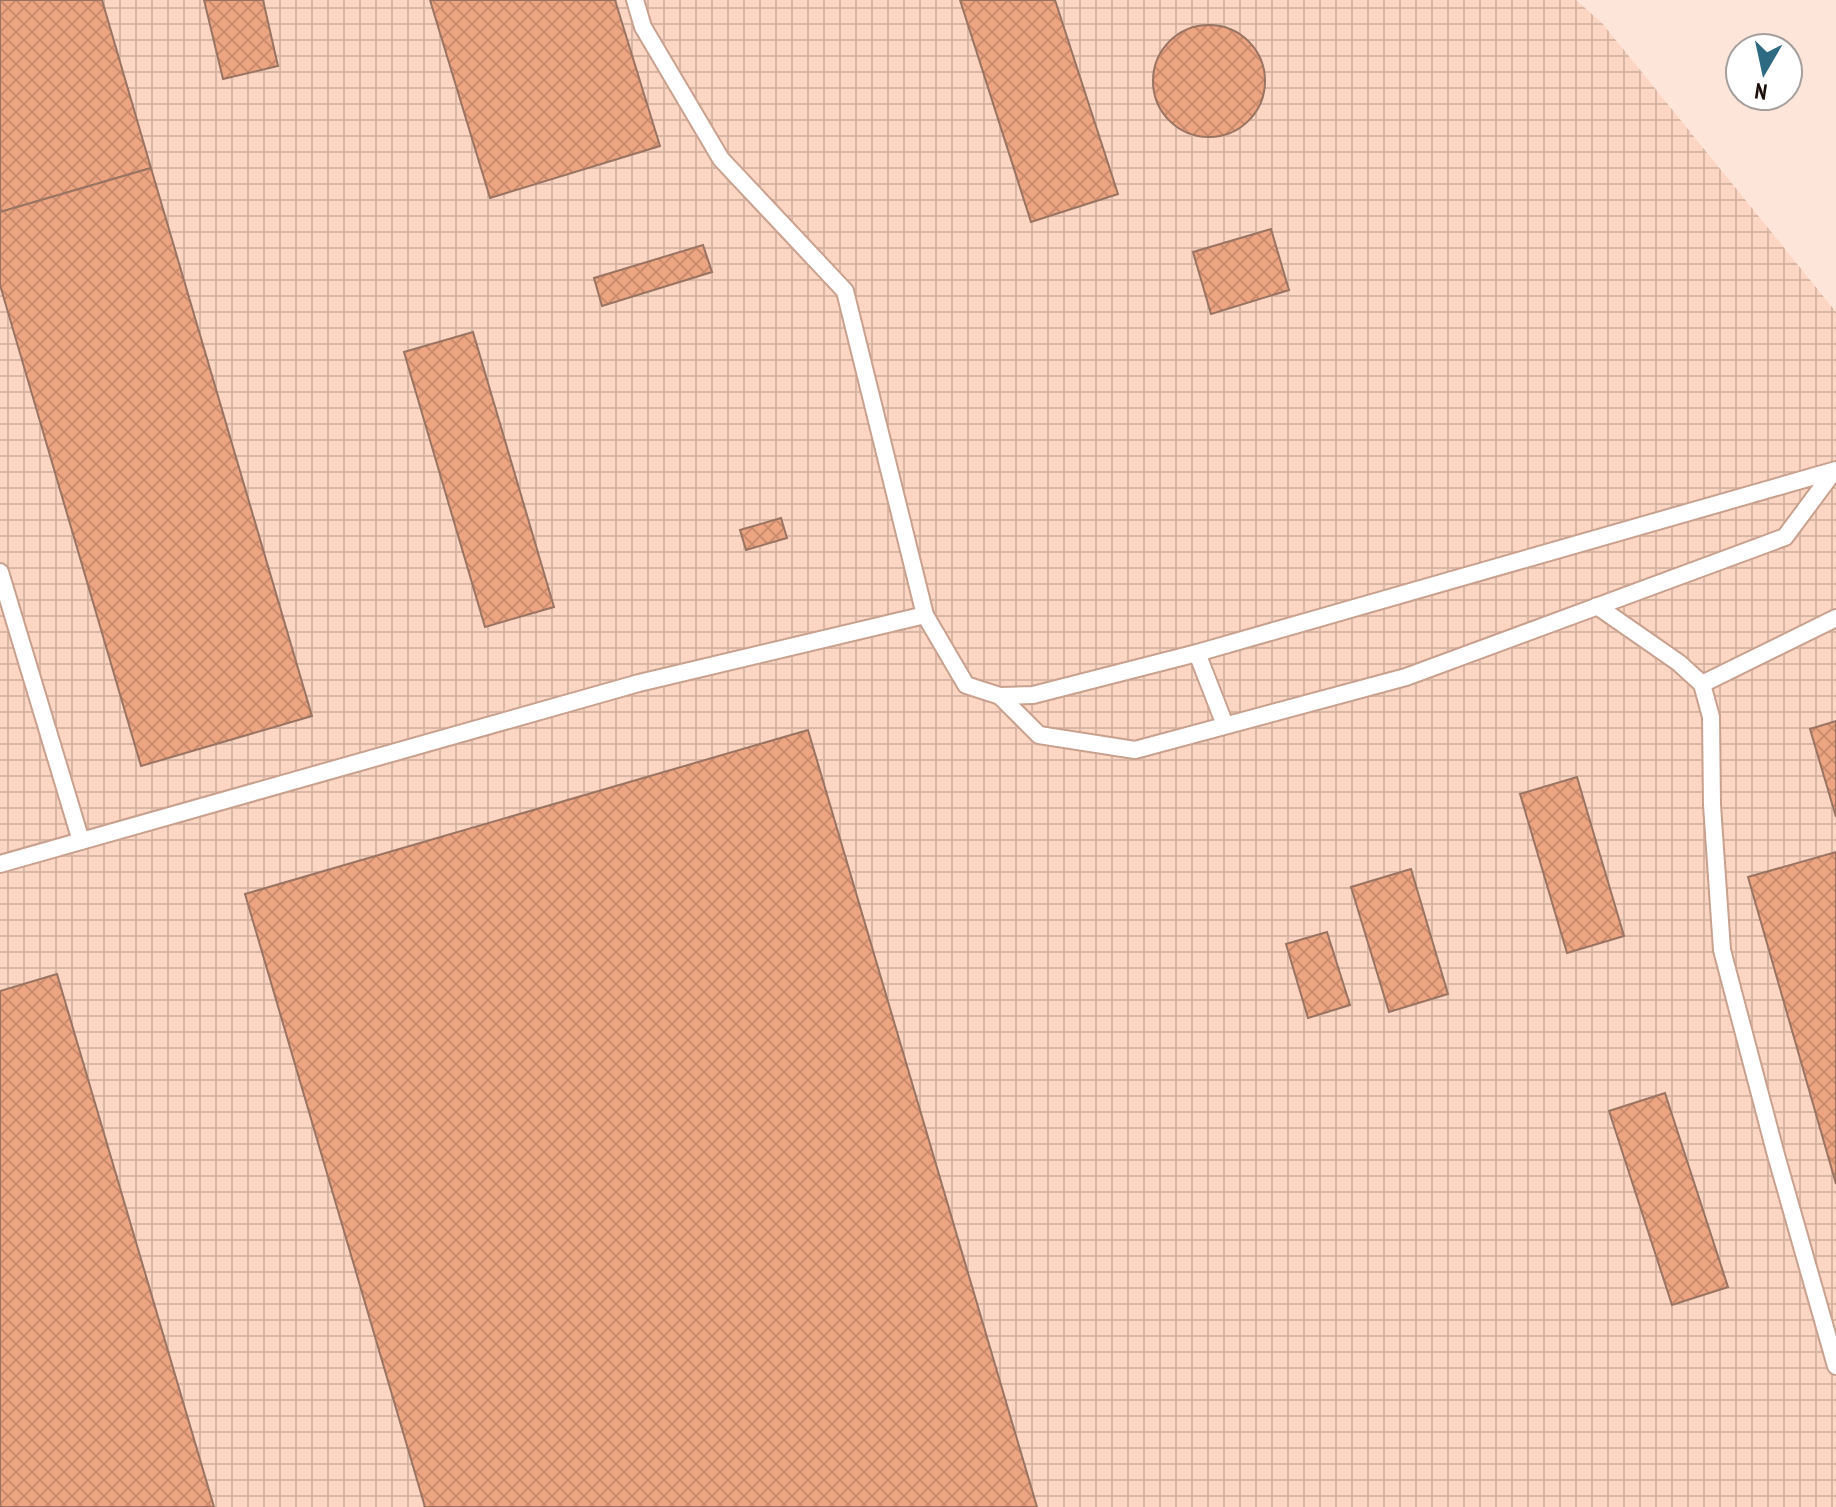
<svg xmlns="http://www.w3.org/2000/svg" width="1836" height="1507" font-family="'PT Sans Narrow',sans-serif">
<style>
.industrial{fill:url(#industrial-grid)}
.building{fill:url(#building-cross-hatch);stroke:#997462;stroke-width:2}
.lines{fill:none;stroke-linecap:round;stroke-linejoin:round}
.service-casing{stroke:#c8a18e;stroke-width:20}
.service{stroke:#fff;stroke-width:16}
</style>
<defs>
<pattern id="industrial-grid" width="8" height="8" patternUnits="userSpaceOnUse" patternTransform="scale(2)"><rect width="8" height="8" fill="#fdd6c3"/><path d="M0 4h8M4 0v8" fill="none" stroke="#d8b6a6"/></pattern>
<pattern id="building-cross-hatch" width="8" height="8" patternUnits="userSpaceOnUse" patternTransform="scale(2)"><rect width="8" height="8" fill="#eda481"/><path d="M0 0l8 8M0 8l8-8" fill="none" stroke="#cb8c6e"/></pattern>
</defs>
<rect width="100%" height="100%" fill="#fee5d9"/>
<path class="industrial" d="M0 0H1576L1602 23 1836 312V1507H0Z"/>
<g class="building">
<path d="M0 0H102L151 168 0 212Z"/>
<path d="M204 0H263L278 66 223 79Z"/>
<path d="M430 0H615L660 146 490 198Z"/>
<path d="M960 0H1055L1118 194 1031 222Z"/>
<circle cx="1209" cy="81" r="56"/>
<path d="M151 168 312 716 141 766 0 285V212Z"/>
<path d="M1271 229 1289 290 1211 314 1193 252Z"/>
<path d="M703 245 712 272 602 306 594 278Z"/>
<path d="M473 332 554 607 485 627 404 352Z"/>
<path d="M781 518 787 538 746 550 740 530Z"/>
<path d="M1836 721V817L1810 729Z"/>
<path d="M808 730 1037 1507H425L245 894Z"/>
<path d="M1577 777 1624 936 1567 953 1520 794Z"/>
<path d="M1836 852V1184L1748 877Z"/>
<path d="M1411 869 1448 994 1389 1012 1351 887Z"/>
<path d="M1327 932 1350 1005 1308 1018 1286 944Z"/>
<path d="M57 974 214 1507H0V991Z"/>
<path d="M1665 1093 1728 1287 1672 1305 1609 1111Z"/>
</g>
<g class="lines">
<g class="service-casing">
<g id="service">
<path d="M635 0 643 27 721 159 845 291 925 615"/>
<path d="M0 572 81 841"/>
<path d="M1597 606 1679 663 1702 684 1711 717 1712 805 1722 950 1776 1155 1836 1366"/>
<path d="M1197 653 1225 725"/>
<path d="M1702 684 1836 618"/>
<path d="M1000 696 1039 735 1135 750 1406 677 1785 537 1834 471"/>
<path d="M0 864 639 683 925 615 966 685 1000 696 1033 695 1197 653 1836 470"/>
</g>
</g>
<use href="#service" class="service"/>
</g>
<g transform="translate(1764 72) rotate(189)"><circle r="38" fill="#ffffff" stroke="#a49e9c" stroke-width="2"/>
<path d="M0-6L14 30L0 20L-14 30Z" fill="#2e6a81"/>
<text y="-12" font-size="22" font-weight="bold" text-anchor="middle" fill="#1b0d07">N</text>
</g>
</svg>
